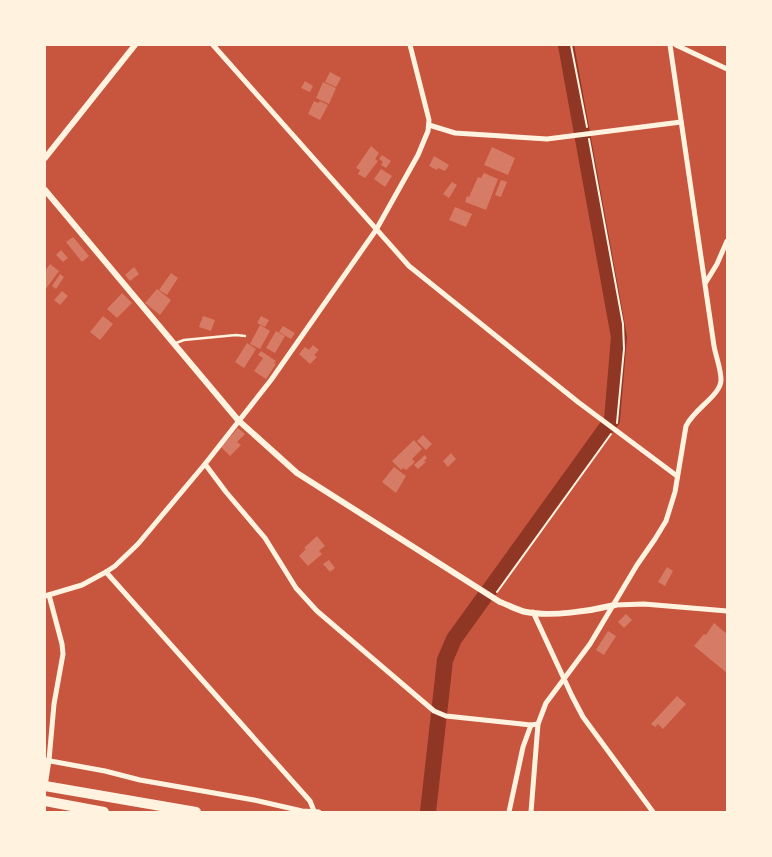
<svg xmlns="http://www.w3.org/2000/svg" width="772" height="857" font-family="Montserrat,sans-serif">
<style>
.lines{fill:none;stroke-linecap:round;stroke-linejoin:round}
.river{stroke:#8f3625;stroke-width:16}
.building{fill:#d67c66}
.path{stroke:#fff3e0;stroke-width:2}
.service{stroke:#fff3e0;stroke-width:2.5}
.minor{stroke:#fff3e0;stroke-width:5}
.tertiary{stroke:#fff3e0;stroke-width:6}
.motorway{stroke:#fff3e0;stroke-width:10}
</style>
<rect width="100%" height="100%" fill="#c8553d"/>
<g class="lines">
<path class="river" d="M428 812 445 660 454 639 612 420 619 337 566 45"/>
</g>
<g class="building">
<path d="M330 72 341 78 336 87 325 82Z"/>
<path d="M305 81 313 86 310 92 301 88Z"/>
<path d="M323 82 336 88 329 104 316 98Z"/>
<path d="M314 101 318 103 320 101 328 105 320 120 308 114Z"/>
<path d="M371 146 379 153 375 159 378 161 365 178 358 174 360 170 356 168Z"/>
<path d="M492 147 515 158 508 175 484 165Z"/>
<path d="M382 155 391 161 386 168 381 165 383 162 379 159Z"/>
<path d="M434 156 449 165 445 171 438 168 437 170 429 166Z"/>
<path d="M381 169 392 176 385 187 374 179Z"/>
<path d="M484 173 498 179 486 210 465 202 467 196 469 197 478 177 481 178Z"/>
<path d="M501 180 507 182 501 197 495 195Z"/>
<path d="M452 182 457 185 449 198 443 194Z"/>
<path d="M455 207 472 214 466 227 449 220Z"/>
<path d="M73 237 89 256 82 262 66 242Z"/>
<path d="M61 250 68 258 63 262 56 255Z"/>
<path d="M50 264 59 271 45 290V271Z"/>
<path d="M134 267 139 274 130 281 125 275Z"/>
<path d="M171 273 178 278 167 295 159 290Z"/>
<path d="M60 274 64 277 56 289 52 286Z"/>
<path d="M157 289 171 300 160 315 145 303Z"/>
<path d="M62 291 68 296 60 305 54 300Z"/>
<path d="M122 293 132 303 117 318 107 309Z"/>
<path d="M103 316 113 324 100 340 90 332Z"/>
<path d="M203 316 215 320 211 331 199 327Z"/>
<path d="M261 316 269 320 265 327 257 323Z"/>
<path d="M260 325 270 331 260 349 250 344Z"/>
<path d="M283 326 295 333 291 339 279 332Z"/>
<path d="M276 331 285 336 275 353 266 348Z"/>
<path d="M247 343 256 349 244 368 235 362Z"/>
<path d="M313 345 319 350 314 355 317 357 310 364 299 354 305 347 309 350Z"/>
<path d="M261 351 276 361 274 363 276 364 266 379 254 371 263 358 258 355Z"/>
<path d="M238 428 245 434 237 442 241 445 230 456 221 447Z"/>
<path d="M423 435 432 444 426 450 417 441Z"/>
<path d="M414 440 422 449 412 459 415 462 406 470 403 468 401 470 392 461Z"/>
<path d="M451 453 456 459 448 467 443 461Z"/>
<path d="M425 455 427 458 424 461 426 462 418 469 414 465Z"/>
<path d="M394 467 406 476 396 493 382 482Z"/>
<path d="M317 536 325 546 319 551 322 554 308 566 299 556 306 549 304 548Z"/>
<path d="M329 560 335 568 330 572 323 564Z"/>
<path d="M667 567 673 571 665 586 658 582Z"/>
<path d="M626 614 632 620 624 628 618 622Z"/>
<path d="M714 623 727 634V673L694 646 704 634 706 635Z"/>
<path d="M608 631 616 636 604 655 596 650Z"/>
<path d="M677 696 686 704 663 729 658 724 655 727 651 724Z"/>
</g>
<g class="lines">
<g class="path">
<path d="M571 45 587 127"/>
<path d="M589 139 623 324 624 349 617 423"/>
<path d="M497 592 611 434"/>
</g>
<path class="service" d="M176 343 184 340 236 335 245 336"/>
<g class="minor">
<path d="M213 45 409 266 578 402 677 476"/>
<path d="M676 45 727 69"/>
<path d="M429 125 455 133 547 139 681 122"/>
<path d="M706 282 717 264 727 241"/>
<path d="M205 464 226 492 265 538 296 588 317 611 434 711 446 716 531 725 538 724"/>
<path d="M106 572 310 801 314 811"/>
<path d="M45 596 82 585 106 572 115 566 138 544 205 464 271 380 376 230 418 155 428 131 429 120 410 45"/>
<path d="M615 605 644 604 727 611"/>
<path d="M533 612 572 696 583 717 653 812"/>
<path d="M45 760 105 771 140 780 254 800 302 811 319 812"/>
<path d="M45 786 49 760 54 704 63 654 62 644 49 595"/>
<path d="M509 812 523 747 531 725"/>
<path d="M531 812 538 724 546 703 590 644 637 565 655 539 666 521 675 492 686 426C694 409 721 395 721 380 721 369 716 357 714 346L670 45"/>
</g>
<g class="tertiary">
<path d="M45 158 135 45"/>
<path d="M45 190 238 420 297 473 500 602C508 605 517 610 526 612 551 617 590 611 615 605"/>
</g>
<g class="motorway">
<path d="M45 786 196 812"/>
<path d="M45 801 104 812"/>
</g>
</g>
<rect width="772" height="857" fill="none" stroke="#fff3e0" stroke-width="92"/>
</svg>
